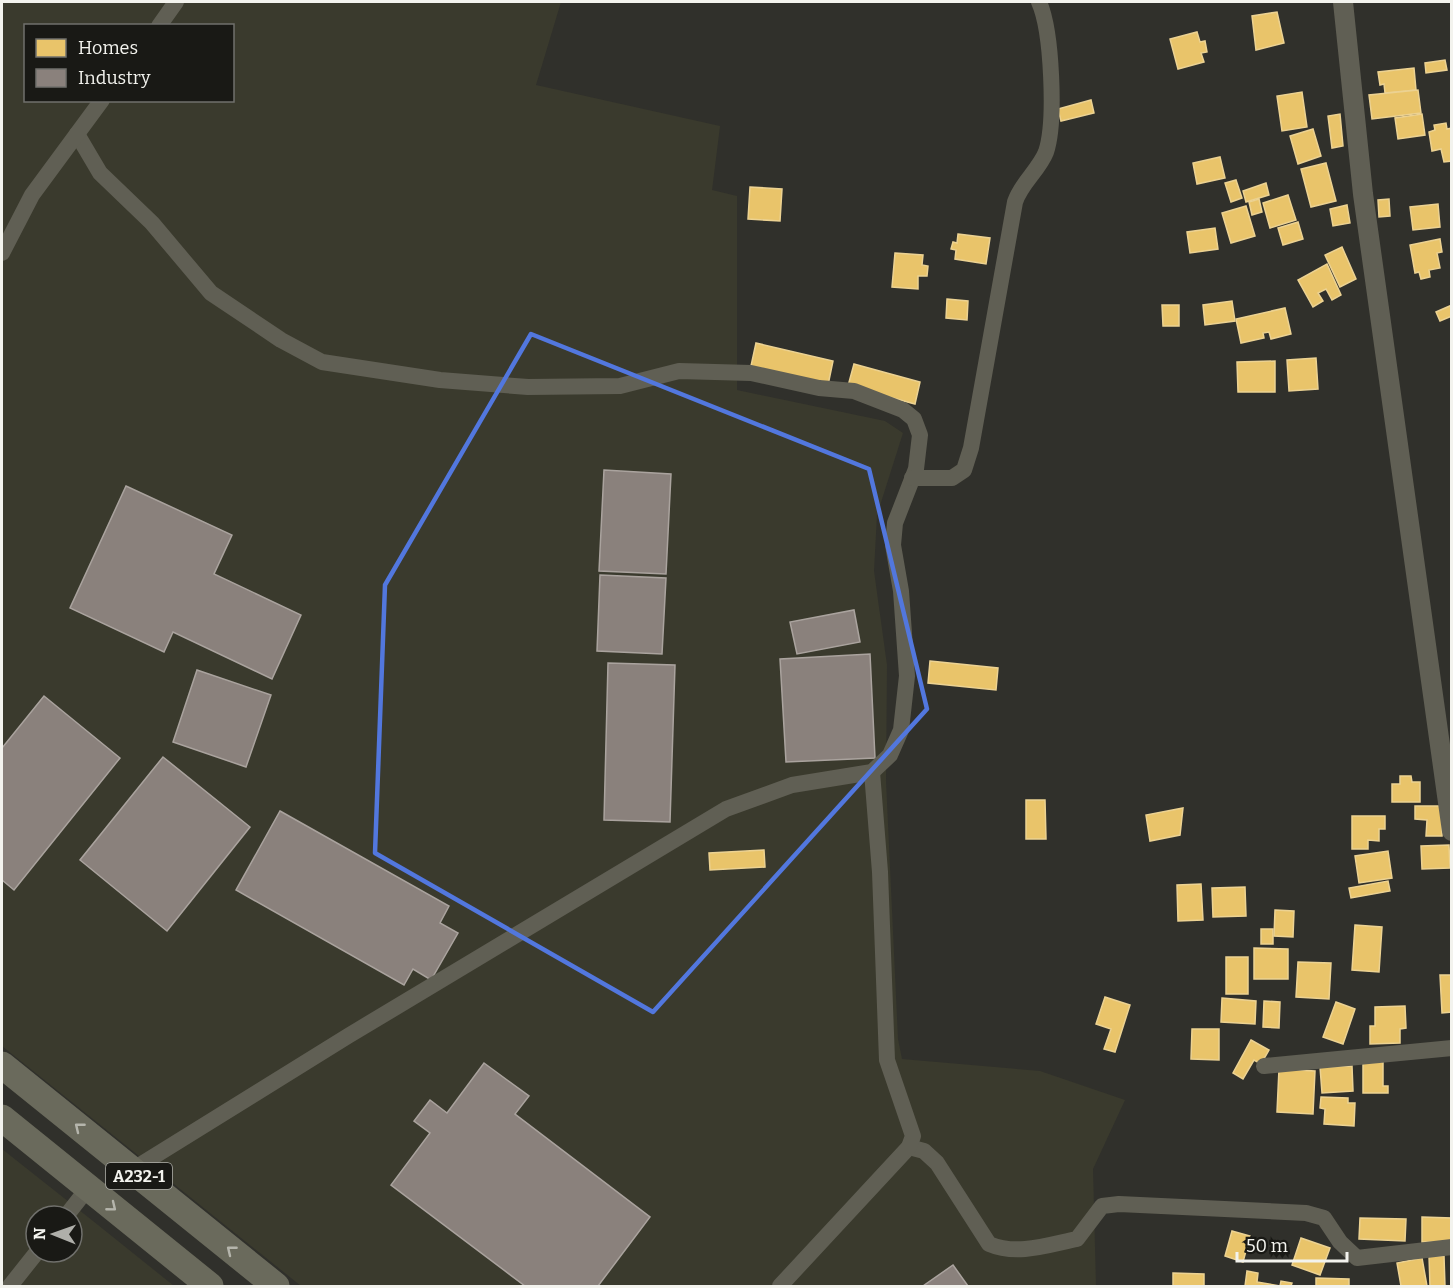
<svg xmlns="http://www.w3.org/2000/svg" width="1453" height="1288" font-family="Bitter,serif">
<style>
.built{fill:#3a3a2d;fill-rule:evenodd}
.homes{fill:#e9c46a;stroke:#ecd292;stroke-width:1.5}
.industry{fill:#8a817c;stroke:#aaa39e;stroke-width:1.5}
.lines{fill:none;stroke-linecap:round;stroke-linejoin:round}
.minor{stroke:#605f54;stroke-width:16}
.tertiary{stroke:#605f54;stroke-width:20}
.trunk{stroke:#6a6a5c;stroke-width:27}
.oneway{stroke:#b5b5ac}
.marked{fill:none;stroke:#5277de;stroke-width:4.5;stroke-linejoin:round}
.labels{text-anchor:middle;dominant-baseline:central;stroke-width:6;stroke-linejoin:round;paint-order:stroke}
.shield{fill:#191915;stroke:#b2b2ad;stroke-width:1.5}
.shield-label{font-size:16px;font-weight:bold;fill:#f3f3ee}
</style>
<rect width="100%" height="100%" fill="#30302b"/>
<g class="built">
<path d="M2 2H561L536 85 720 126 712 190 737 196V390L885 421 903 433 877 515 874 571 887 665 886 781 898 1039 902 1059 1040 1071 1125 1100 1093 1169 1096 1286H301L2 1046ZM26 26H232V100H26Z"/>
<path d="M2 1149 98 1225 174 1286H2ZM36 1216H72V1252H36Z"/>
</g>
<g class="homes">
<path d="M1277 12 1284 43 1256 50 1252 16Z"/>
<path d="M1197 32 1200 42 1205 41 1207 52 1201 53 1204 62 1178 69 1170 39Z"/>
<path d="M1445 60 1447 70 1426 73 1425 63Z"/>
<path d="M1414 68 1416 90 1385 93 1384 84 1380 85 1378 72Z"/>
<path d="M1418 90 1421 113 1372 119 1369 95Z"/>
<path d="M1302 92 1307 127 1282 131 1277 96Z"/>
<path d="M1091 100 1094 113 1061 121 1058 109Z"/>
<path d="M1340 114 1343 146 1332 148 1328 116Z"/>
<path d="M1422 114 1425 135 1398 139 1395 118Z"/>
<path d="M1446 123 1447 129 1452 128V161L1444 162 1441 149 1432 151 1429 132 1435 130 1434 125Z"/>
<path d="M1313 129 1321 156 1298 164 1290 136Z"/>
<path d="M1220 157 1225 178 1197 184 1193 163Z"/>
<path d="M1326 163 1336 201 1311 207 1301 169Z"/>
<path d="M1236 180 1242 198 1231 202 1225 183Z"/>
<path d="M1266 183 1269 195 1246 202 1243 191Z"/>
<path d="M750 187 782 189 780 221 748 219Z"/>
<path d="M1288 195 1296 220 1270 228 1263 203Z"/>
<path d="M1259 199 1262 212 1252 215 1249 202Z"/>
<path d="M1389 199 1390 216 1379 217 1378 200Z"/>
<path d="M1438 204 1440 227 1413 230 1410 207Z"/>
<path d="M1347 205 1350 223 1333 226 1330 209Z"/>
<path d="M1246 206 1255 236 1231 243 1222 213Z"/>
<path d="M1298 222 1303 239 1283 245 1278 228Z"/>
<path d="M1215 228 1218 249 1190 253 1187 232Z"/>
<path d="M958 234 990 238 986 264 955 259 956 250 951 249 953 242 957 243Z"/>
<path d="M1440 239 1442 252 1437 253 1440 268 1429 270 1430 277 1421 279 1419 272 1415 273 1410 245Z"/>
<path d="M1342 247 1356 279 1340 287 1325 255Z"/>
<path d="M895 253 923 255 922 265 928 266 927 276H918V289L892 287Z"/>
<path d="M1327 264 1341 295 1332 300 1326 289 1318 293 1323 301 1313 307 1298 280Z"/>
<path d="M947 299 968 301 967 320 946 318Z"/>
<path d="M1232 301 1235 321 1205 325 1203 305Z"/>
<path d="M1162 305H1179V326H1163Z"/>
<path d="M1452 305V316L1440 321 1436 312Z"/>
<path d="M1285 308 1291 334 1271 339 1269 332 1263 333 1264 338 1241 343 1236 319Z"/>
<path d="M756 343 833 361 828 385 751 366Z"/>
<path d="M1316 358 1318 389 1289 391 1287 360Z"/>
<path d="M1275 361V392H1238L1237 362Z"/>
<path d="M854 364 920 382 915 404 848 386Z"/>
<path d="M930 661 998 668 996 690 928 683Z"/>
<path d="M1400 776H1411L1412 782H1420V802H1392V784H1400Z"/>
<path d="M1026 800H1045L1046 839H1026Z"/>
<path d="M1415 806H1442V836H1426L1427 820 1415 819Z"/>
<path d="M1183 808 1180 835 1150 841 1146 815Z"/>
<path d="M1352 816H1385V829H1379V841L1368 840V849H1352Z"/>
<path d="M1449 845 1450 868 1422 869 1421 846Z"/>
<path d="M764 850 765 867 710 870 709 853Z"/>
<path d="M1388 851 1392 878 1359 883 1355 856Z"/>
<path d="M1388 881 1390 891 1351 898 1349 888Z"/>
<path d="M1201 884 1203 920 1178 921 1177 885Z"/>
<path d="M1245 887 1246 916 1213 917 1212 888Z"/>
<path d="M1275 910 1294 911 1293 937 1274 936Z"/>
<path d="M1355 925 1382 927 1379 972 1352 970Z"/>
<rect x="1261" y="929" width="12" height="15"/>
<path d="M1254 948 1288 949V979H1254Z"/>
<rect x="1226" y="957" width="22" height="37"/>
<path d="M1298 962 1331 963 1329 999 1296 997Z"/>
<path d="M1440 975H1452V1012L1442 1013Z"/>
<path d="M1105 997 1130 1005 1115 1052 1104 1049 1111 1029 1096 1024Z"/>
<path d="M1222 998 1256 1001 1255 1024 1221 1022Z"/>
<path d="M1264 1001 1280 1002 1279 1028 1263 1027Z"/>
<path d="M1336 1002 1355 1009 1343 1044 1323 1037Z"/>
<path d="M1405 1006 1406 1028 1400 1029V1043L1370 1044V1026H1375V1007Z"/>
<path d="M1192 1029H1219V1060L1191 1059Z"/>
<path d="M1251 1040 1269 1050 1261 1064 1254 1060 1243 1079 1233 1073Z"/>
<path d="M1383 1062V1086H1388V1093H1363V1063Z"/>
<path d="M1352 1066 1353 1091 1322 1093 1320 1067Z"/>
<path d="M1279 1069 1315 1071 1313 1114 1277 1112Z"/>
<path d="M1321 1097 1348 1098V1103H1355L1354 1126 1324 1124 1325 1109 1320 1108Z"/>
<path d="M1422 1217 1452 1218V1242H1422Z"/>
<path d="M1360 1218 1406 1219 1405 1241 1359 1239Z"/>
<path d="M1232 1231 1250 1236 1243 1262 1225 1256Z"/>
<path d="M1301 1238 1330 1248 1320 1275 1292 1265Z"/>
<path d="M1429 1256H1444L1445 1286H1430Z"/>
<path d="M1422 1258 1427 1286H1401L1397 1263Z"/>
<path d="M1247 1271 1258 1273 1257 1282 1280 1286 1281 1281 1292 1283 1291 1286H1245Z"/>
<path d="M1173 1273 1204 1274V1286H1173Z"/>
<path d="M1316 1278 1349 1279V1286H1316Z"/>
</g>
<g class="industry">
<path d="M604 470 671 474 666 574 599 571Z"/>
<path d="M126 486 232 535 214 574 301 615 272 679 173 632 164 652 70 608Z"/>
<path d="M600 575 666 578 662 654 597 651Z"/>
<path d="M854 610 860 642 797 654 790 622Z"/>
<path d="M870 654 875 758 786 762 780 659Z"/>
<path d="M608 663 675 665 670 822 604 820Z"/>
<path d="M197 670 271 695 246 767 173 742Z"/>
<path d="M44 696 120 758 14 890 2 880V748Z"/>
<path d="M163 757 250 827 167 931 80 860Z"/>
<path d="M280 811 449 906 440 923 458 933 431 980 413 969 404 985 236 890Z"/>
<path d="M484 1063 529 1096 515 1114 650 1217 598 1286H525L391 1185 430 1133 414 1121 430 1100 447 1113Z"/>
<path d="M953 1265 968 1286H923Z"/>
</g>
<g class="lines">
<g class="minor">
<path d="M159 26 176 2"/>
<path d="M77 134 100 173 152 223 211 293 281 340 322 362 440 380 528 387 620 386 679 371 751 373 819 388 854 391 903 410 914 419 920 435 916 469 895 523 893 545 901 591 907 676 901 730 890 755 872 772 792 785 726 809 348 1036 132 1170"/>
<path d="M2 253 32 195 102 100"/>
<path d="M912 478H952L964 470 971 448 1015 202C1021 183 1039 170 1046 152 1056 122 1052 31 1039 2"/>
<path d="M1264 1066 1452 1048"/>
<path d="M909 1147 924 1151 937 1163 989 1244C1017 1256 1048 1245 1077 1239L1102 1206 1119 1204 1306 1213 1324 1218 1340 1242 1357 1258 1452 1247"/>
<path d="M66 1216 88 1188"/>
<path d="M10 1286 37 1252"/>
<path d="M780 1286 909 1147 913 1136 887 1060 880 872 872 772"/>
</g>
<path class="tertiary" d="M1343 2 1363 194 1452 831"/>
<g class="trunk">
<path d="M2 1065 276 1286"/>
<path d="M2 1118 210 1286"/>
</g>
</g>
<defs><path id="oneway-chevron" d="M-2-3.5L2.5 0L-2 3.5" fill="none" stroke-width="1.6" stroke-linecap="round" stroke-linejoin="round" transform="scale(1.5)"/></defs>
<g class="oneway">
<use href="#oneway-chevron" transform="translate(79 1127) rotate(-141)"/>
<use href="#oneway-chevron" transform="translate(112 1207) rotate(39)"/>
<use href="#oneway-chevron" transform="translate(231 1250) rotate(-141)"/>
</g>
<path class="marked" d="M531 334 869 469 927 709 653 1012 375 853 385 585Z"/>
<g class="labels">
<rect class="shield" x="106" y="1163" width="66" height="26" rx="4.5"/>
<g class="shield-label">
<text x="139" y="1176">A232-1</text>
</g>
</g>
<rect width="1453" height="1288" fill="none" stroke="#f3f3ee" stroke-width="6"/>
<rect x="24" y="24" width="210" height="78" fill="#191915" stroke="#70706c" stroke-width="1.5"/>
<rect x="36" y="39" width="30" height="18" fill="#e9c46a" stroke="#70706c" stroke-width="1.5"/>
<text x="78" y="54" font-size="18" fill="#f3f3ee">Homes</text>
<rect x="36" y="69" width="30" height="18" fill="#8a817c" stroke="#70706c" stroke-width="1.5"/>
<text x="78" y="84" font-size="18" fill="#f3f3ee">Industry</text>
<g transform="translate(54 1234) rotate(271)"><circle r="28" fill="#191915" stroke="#70706c" stroke-width="1.5"/>
<path d="M0-4.5L10 22L0 15L-10 22Z" fill="#afafaa"/>
<text y="-9" font-size="16" font-weight="bold" text-anchor="middle" fill="#f3f3ee">N</text>
</g>
<path d="M1237 1252v9h110v-9" fill="none" stroke="#f3f3ee" stroke-width="3"/>
<text x="1246" y="1252" font-size="18" fill="#f3f3ee" stroke="#191915" stroke-width="4.5" paint-order="stroke">50 m</text>
</svg>
